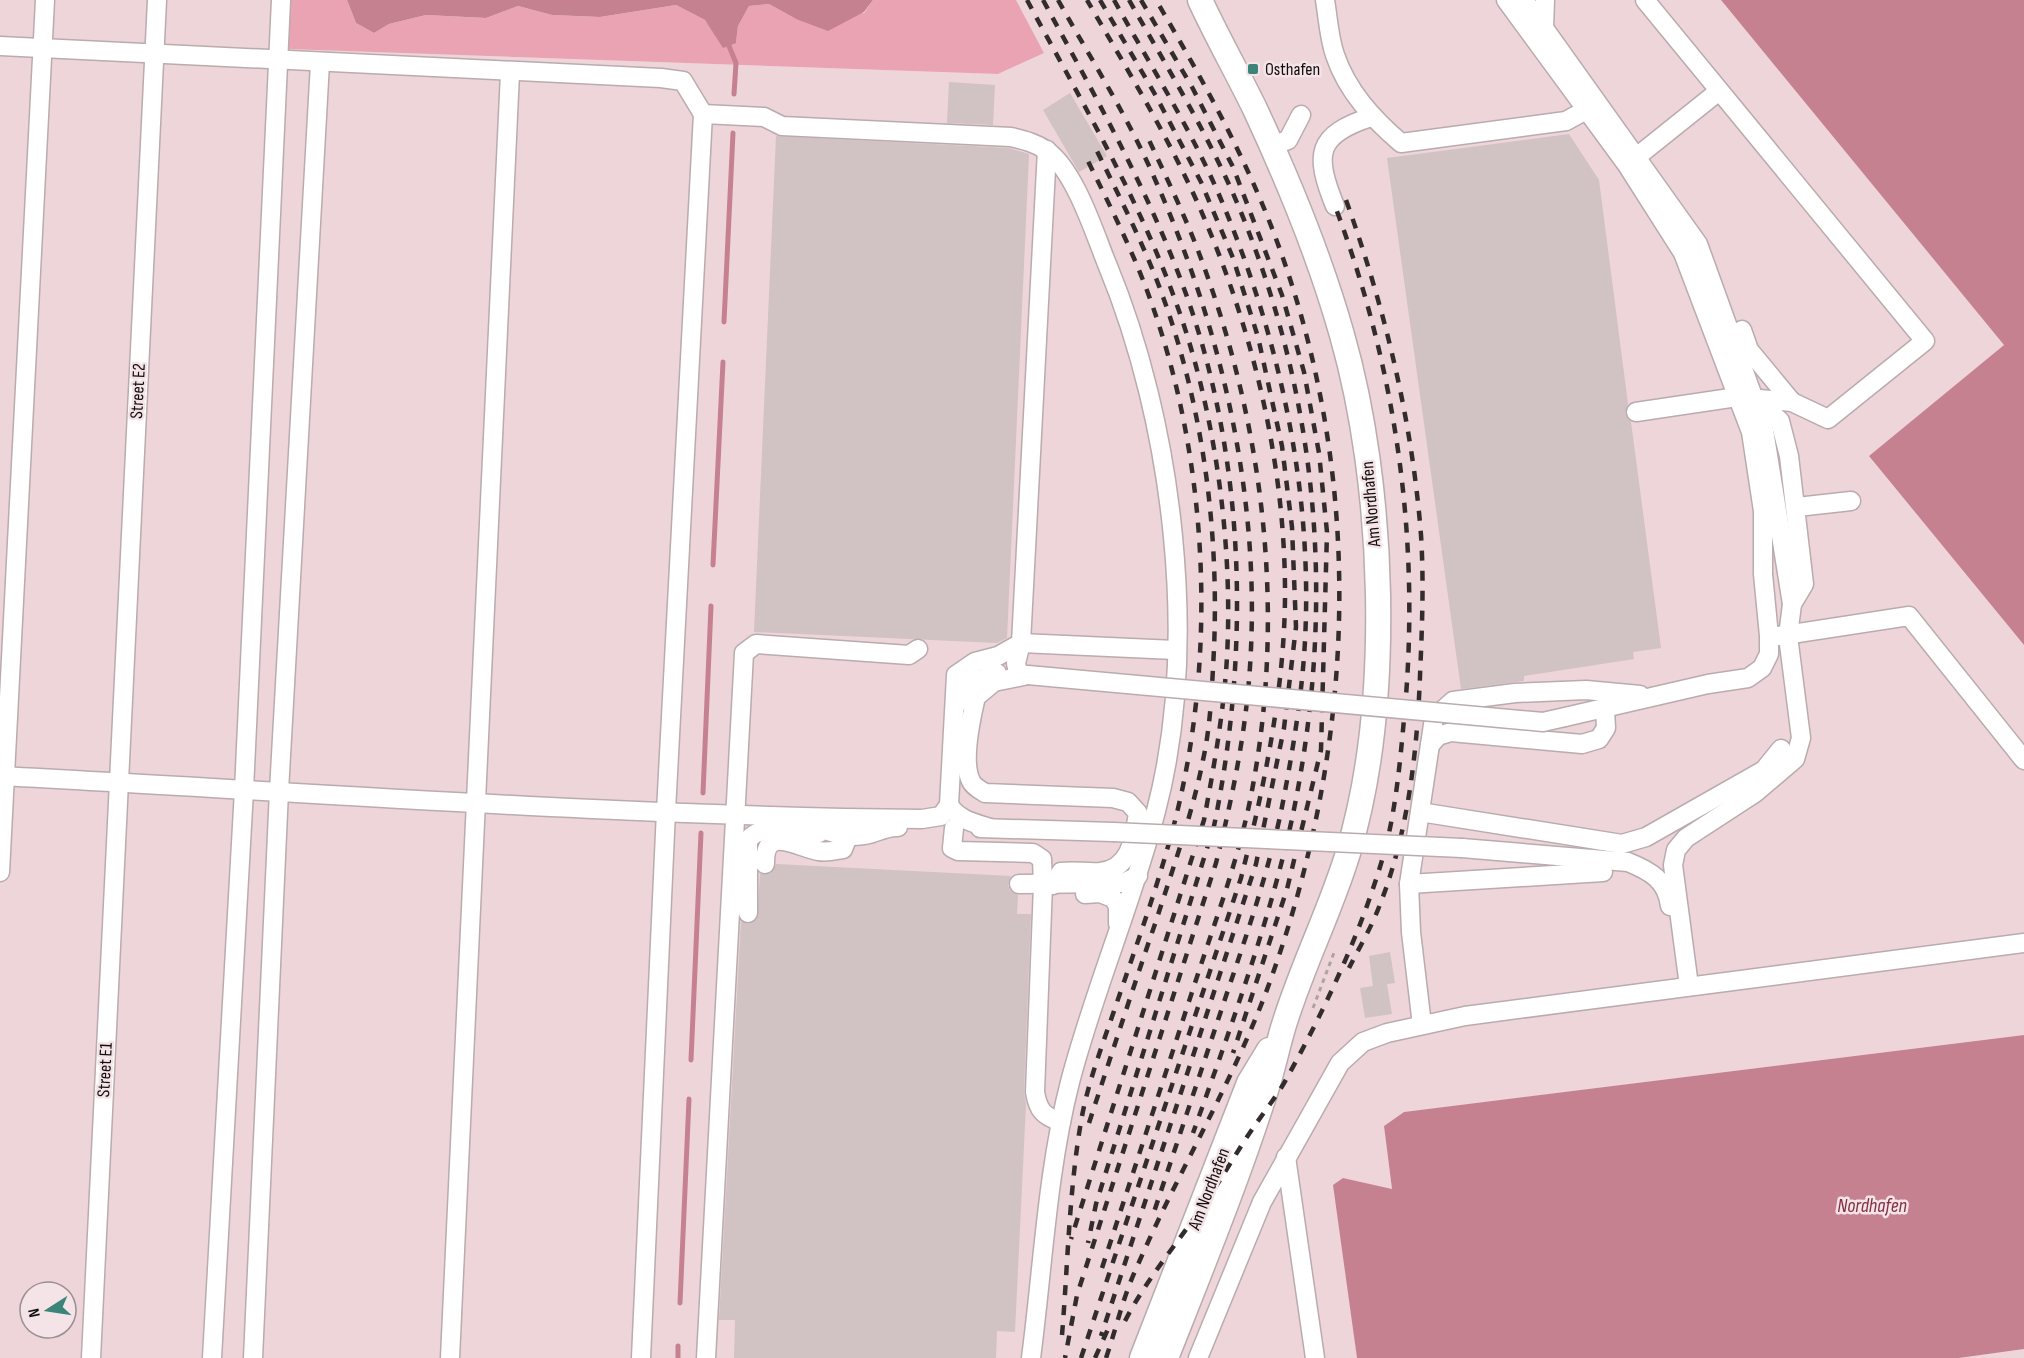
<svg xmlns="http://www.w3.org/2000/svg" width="2024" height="1358" font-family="'Sofia Sans Condensed',sans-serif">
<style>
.built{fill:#edd5d9;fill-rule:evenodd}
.forest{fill:#eaa3b2}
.water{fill:#c68191}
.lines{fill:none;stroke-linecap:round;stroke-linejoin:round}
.stream{stroke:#c68191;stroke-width:5}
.building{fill:#d1c2c4}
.minor-casing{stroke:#baabae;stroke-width:21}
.major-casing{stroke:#baabae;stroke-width:27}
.path{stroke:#afa2a4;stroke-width:3;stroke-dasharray:4.5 4.5;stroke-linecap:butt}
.minor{stroke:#fff;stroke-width:18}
.major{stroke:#fff;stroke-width:24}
.rail{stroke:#332c2e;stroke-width:4.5;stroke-dasharray:10 10;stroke-linecap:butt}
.minor-bridge-casing{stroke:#baabae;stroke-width:21;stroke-linecap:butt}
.minor-bridge{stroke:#fff;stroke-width:18}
.poi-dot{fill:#3c837a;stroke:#f4e4e7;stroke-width:2}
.labels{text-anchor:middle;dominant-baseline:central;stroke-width:5;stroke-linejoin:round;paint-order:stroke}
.poi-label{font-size:18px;fill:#120d0e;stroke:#f4e4e7;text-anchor:start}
.street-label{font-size:18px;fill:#120d0e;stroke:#f4e4e7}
.water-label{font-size:20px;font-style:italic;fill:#812e46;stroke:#f4e4e7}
</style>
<rect width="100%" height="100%" fill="#f4e4e7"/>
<g class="built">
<path d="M0 0H290L288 49 998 74 1044 53 1016 0H1721L2004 345 1869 456 2024 645V1035L1404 1112 1384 1126 1392 1189 1343 1178 1334 1185 1357 1358H0ZM30 1292H66V1328H30Z"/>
<path d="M2024 1349V1358H1959Z"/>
</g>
<path class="forest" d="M290 0H347L356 23 374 33 389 24 426 15 486 18 518 6 552 15 600 17 676 5 705 20 716 34 736 43 738 26 749 6 769 4 796 19 864 13 873 0H1016L1044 53 998 74 287 49Z"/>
<g class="water">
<path d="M347 0H873L864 12 828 31 796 19 769 4 749 6 738 26 736 43 723 48 705 20 676 5 600 17 552 15 518 6 486 18 426 15 389 24 374 33 356 23Z"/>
<path d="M1721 0H2024V645L1869 456 2004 345Z"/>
<path d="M2024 1035V1349L1959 1358H1357L1333 1185 1343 1178 1392 1189 1384 1126 1404 1112Z"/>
</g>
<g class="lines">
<g class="stream">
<path d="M729 46 736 63 734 94"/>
<path d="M724 322 733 133"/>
<path d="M713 565 723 362"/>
<path d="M703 793 711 606"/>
<path d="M691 1060 701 833"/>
<path d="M680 1303 689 1099"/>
<path d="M678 1358V1346"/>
</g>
</g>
<g class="building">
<path d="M949 82 995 85 993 125 947 123Z"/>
<path d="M1070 93 1107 156 1079 172 1043 110Z"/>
<path d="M1569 134 1599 180 1628 404 1625 413 1631 422 1661 648 1633 652 1634 659 1524 676V681L1461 689 1387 158Z"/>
<path d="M776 136 1009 148 1029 154 1007 638 997 643 754 632Z"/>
<path d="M776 864 1011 876 1008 885 1010 890 1018 895 1017 914H1031L1024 1092 1026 1104 1015 1332 997 1331 996 1358H734L735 1320H719L741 921 749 924 757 919 760 874H770Z"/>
<path d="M1390 952 1395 983 1387 984 1392 1014 1365 1018 1360 988 1373 986 1369 956Z"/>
</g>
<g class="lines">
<g class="minor-casing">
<g id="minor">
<path d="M1325 0C1328 18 1329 38 1335 55 1347 91 1373 119 1401 143L1566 121 1597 104"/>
<path d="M1506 0 1627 165 1683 253 1751 432 1763 511V574L1769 636V654L1762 668 1748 678 1708 684 1565 717"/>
<path d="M1524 0 1698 244 1763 424 1792 604 1788 636 1801 738 1795 759 1755 793 1686 838 1676 850 1673 865 1689 986"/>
<path d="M1544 28 1545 0"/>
<path d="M0 46 661 78 683 81 703 114 666 811 641 1358"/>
<path d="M703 114 764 117 782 126 1011 137C1024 140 1036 143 1047 151 1075 171 1094 232 1107 264 1173 423 1200 643 1156 811 1132 903 1094 990 1070 1082 1047 1172 1043 1267 1031 1358"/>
<path d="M1271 146 1288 140 1301 115"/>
<path d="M1629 163 1719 91"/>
<path d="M1335 206C1314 154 1316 135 1371 117"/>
<path d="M1742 330 1749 350 1792 402"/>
<path d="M1757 400 1780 421 1789 456 1804 584 1792 604"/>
<path d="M1636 412 1737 397 1792 402 1828 419 1925 341 1645 0"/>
<path d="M1797 507 1851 501"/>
<path d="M1778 636 1909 616 2024 760"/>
<path d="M1018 673 1016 663 1021 643 1047 150"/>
<path d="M1028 675 994 682 976 697C971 718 961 761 971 781 973 786 980 790 985 793L1113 798 1128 802 1138 813C1134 838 1131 869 1100 872 1086 873 1075 870 1061 872L1053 885"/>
<path d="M955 706 971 683 997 673"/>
<path d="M1430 745 1438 736 1451 732 1582 744 1599 739 1606 728 1605 709"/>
<path d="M0 776C307 792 614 816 922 819L941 816 949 805"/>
<path d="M1420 812 1622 844 1646 837 1764 770 1781 749"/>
<path d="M804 821C824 830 843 839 865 835 877 833 886 826 898 827"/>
<path d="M954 828 952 848 958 851 1033 853 1042 859 1043 885 1035 1092C1038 1110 1043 1116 1061 1122"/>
<path d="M980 828 1113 832"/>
<path d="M990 828C975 823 958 820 949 805L956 675 975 662 998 656 1021 643 1175 650"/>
<path d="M1462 848 1628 862C1650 871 1667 880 1670 906"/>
<path d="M765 864C764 823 798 848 819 851 827 853 836 850 843 849L849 834"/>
<path d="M0 872 45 0"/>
<path d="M1019 884 1123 883 1138 876"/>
<path d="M1409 884 1603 872"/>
<path d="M1085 894 1100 893 1113 898 1118 906V924"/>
<path d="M748 913V840C763 821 797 831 819 833"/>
<path d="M1422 1025 1411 932 1409 884 1434 718 1453 701 1515 693 1586 690 1640 695"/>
<path d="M1286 1157 1315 1358"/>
<path d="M91 1358 157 0"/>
<path d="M212 1358 244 790 281 0"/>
<path d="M253 1358 279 791 320 63"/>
<path d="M450 1358 510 73"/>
<path d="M706 1358 744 653 756 644 909 655 918 649"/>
<path d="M1198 1358 1262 1202 1340 1063 1363 1042 1387 1033 1465 1016 2024 943"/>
</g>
</g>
<g class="major-casing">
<g id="major">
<path d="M1142 1358 1249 1083 1269 1050"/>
<path d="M1166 1358C1201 1269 1237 1181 1266 1090 1273 1069 1277 1048 1283 1028 1301 968 1330 912 1348 853 1393 703 1385 485 1342 335 1320 257 1289 182 1255 109 1237 72 1217 37 1200 0"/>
</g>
</g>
<path class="path" d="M1313 1008 1335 950"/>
<use href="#minor" class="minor"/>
<use href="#major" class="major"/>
<g class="rail">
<path d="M1027 0C1079 97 1136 193 1174 297 1216 409 1235 553 1226 672 1222 722 1213 772 1204 820L1071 1239"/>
<path d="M1043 0C1095 96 1149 191 1186 294 1246 462 1250 652 1214 826L1096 1204 1088 1243"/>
<path d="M1058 0C1092 61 1130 120 1157 184 1225 338 1263 511 1249 680 1244 742 1231 803 1216 863L1077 1295 1065 1358"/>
<path d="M1100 0 1156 96 1201 182 1233 258 1258 337 1282 446 1292 527 1296 627 1284 728 1256 864 1101 1336"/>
<path d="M1114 0C1150 65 1191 129 1220 197 1279 336 1313 489 1305 641 1302 697 1292 756 1281 812 1268 872 1248 931 1228 990 1203 1065 1178 1140 1153 1215"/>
<path d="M1129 0C1167 67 1208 134 1238 205 1320 402 1336 606 1293 814 1271 918 1229 1032 1193 1133"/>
<path d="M1141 0 1192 87 1233 167 1282 295 1304 372 1319 453 1327 532 1321 750 1287 889 1233 1053"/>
<path d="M1346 200C1385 309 1412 420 1421 535 1424 582 1422 629 1420 676 1417 754 1408 834 1379 907 1371 928 1359 948 1349 968"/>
<path d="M1089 1123C1111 1056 1133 988 1156 921 1173 868 1192 815 1203 760 1211 724 1212 685 1214 649 1219 529 1203 407 1162 294 1144 245 1120 198 1097 151"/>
<path d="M1102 1268C1133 1173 1164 1078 1195 983 1216 918 1241 853 1253 785 1285 611 1264 430 1203 264 1188 222 1168 181 1149 140"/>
<path d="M1125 1321C1146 1280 1176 1245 1202 1207 1220 1182 1234 1156 1251 1131 1263 1113 1278 1095 1288 1076 1327 1005 1363 928 1385 850 1396 807 1400 763 1404 719 1421 543 1397 371 1335 206"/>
<path d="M1062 1335C1068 1263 1069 1188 1082 1116 1089 1080 1102 1046 1114 1011 1133 955 1153 900 1169 843 1217 675 1211 478 1155 313 1137 259 1111 208 1086 157"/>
<path d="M1081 1358 1241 878C1264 788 1284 692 1285 599 1286 461 1251 320 1194 195 1163 128 1124 64 1087 0"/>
<path d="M1095 1358 1108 1329"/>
<path d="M1106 1358C1116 1329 1123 1297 1136 1269 1176 1176 1229 1089 1265 995 1359 744 1368 469 1268 218 1238 143 1197 70 1156 0"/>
</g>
<g class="minor-bridge-casing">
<g id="minor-bridge">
<path d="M1028 675 1543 722 1565 717"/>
<path d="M1113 832 1462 848"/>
</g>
</g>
<use href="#minor-bridge" class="minor-bridge"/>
</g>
<rect class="poi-dot" x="1247" y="63" width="12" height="12" rx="3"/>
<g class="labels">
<g class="poi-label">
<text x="1265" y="69">Osthafen</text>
</g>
<g class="street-label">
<text transform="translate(138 391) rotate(-87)">Street E2</text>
<text transform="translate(1371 504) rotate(-95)">Am Nordhafen</text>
<text transform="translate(105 1070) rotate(-87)">Street E1</text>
<text transform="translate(1209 1189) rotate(-69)">Am Nordhafen</text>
</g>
<g class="water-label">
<text x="1872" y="1206">Nordhafen</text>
</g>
</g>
<g transform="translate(48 1310) rotate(258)"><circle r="28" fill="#f4e4e7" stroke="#9a8e90" stroke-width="1.5"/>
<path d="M0-4.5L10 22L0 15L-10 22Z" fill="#3c837a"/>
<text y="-9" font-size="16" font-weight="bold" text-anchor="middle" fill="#120d0e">N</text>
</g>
</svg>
